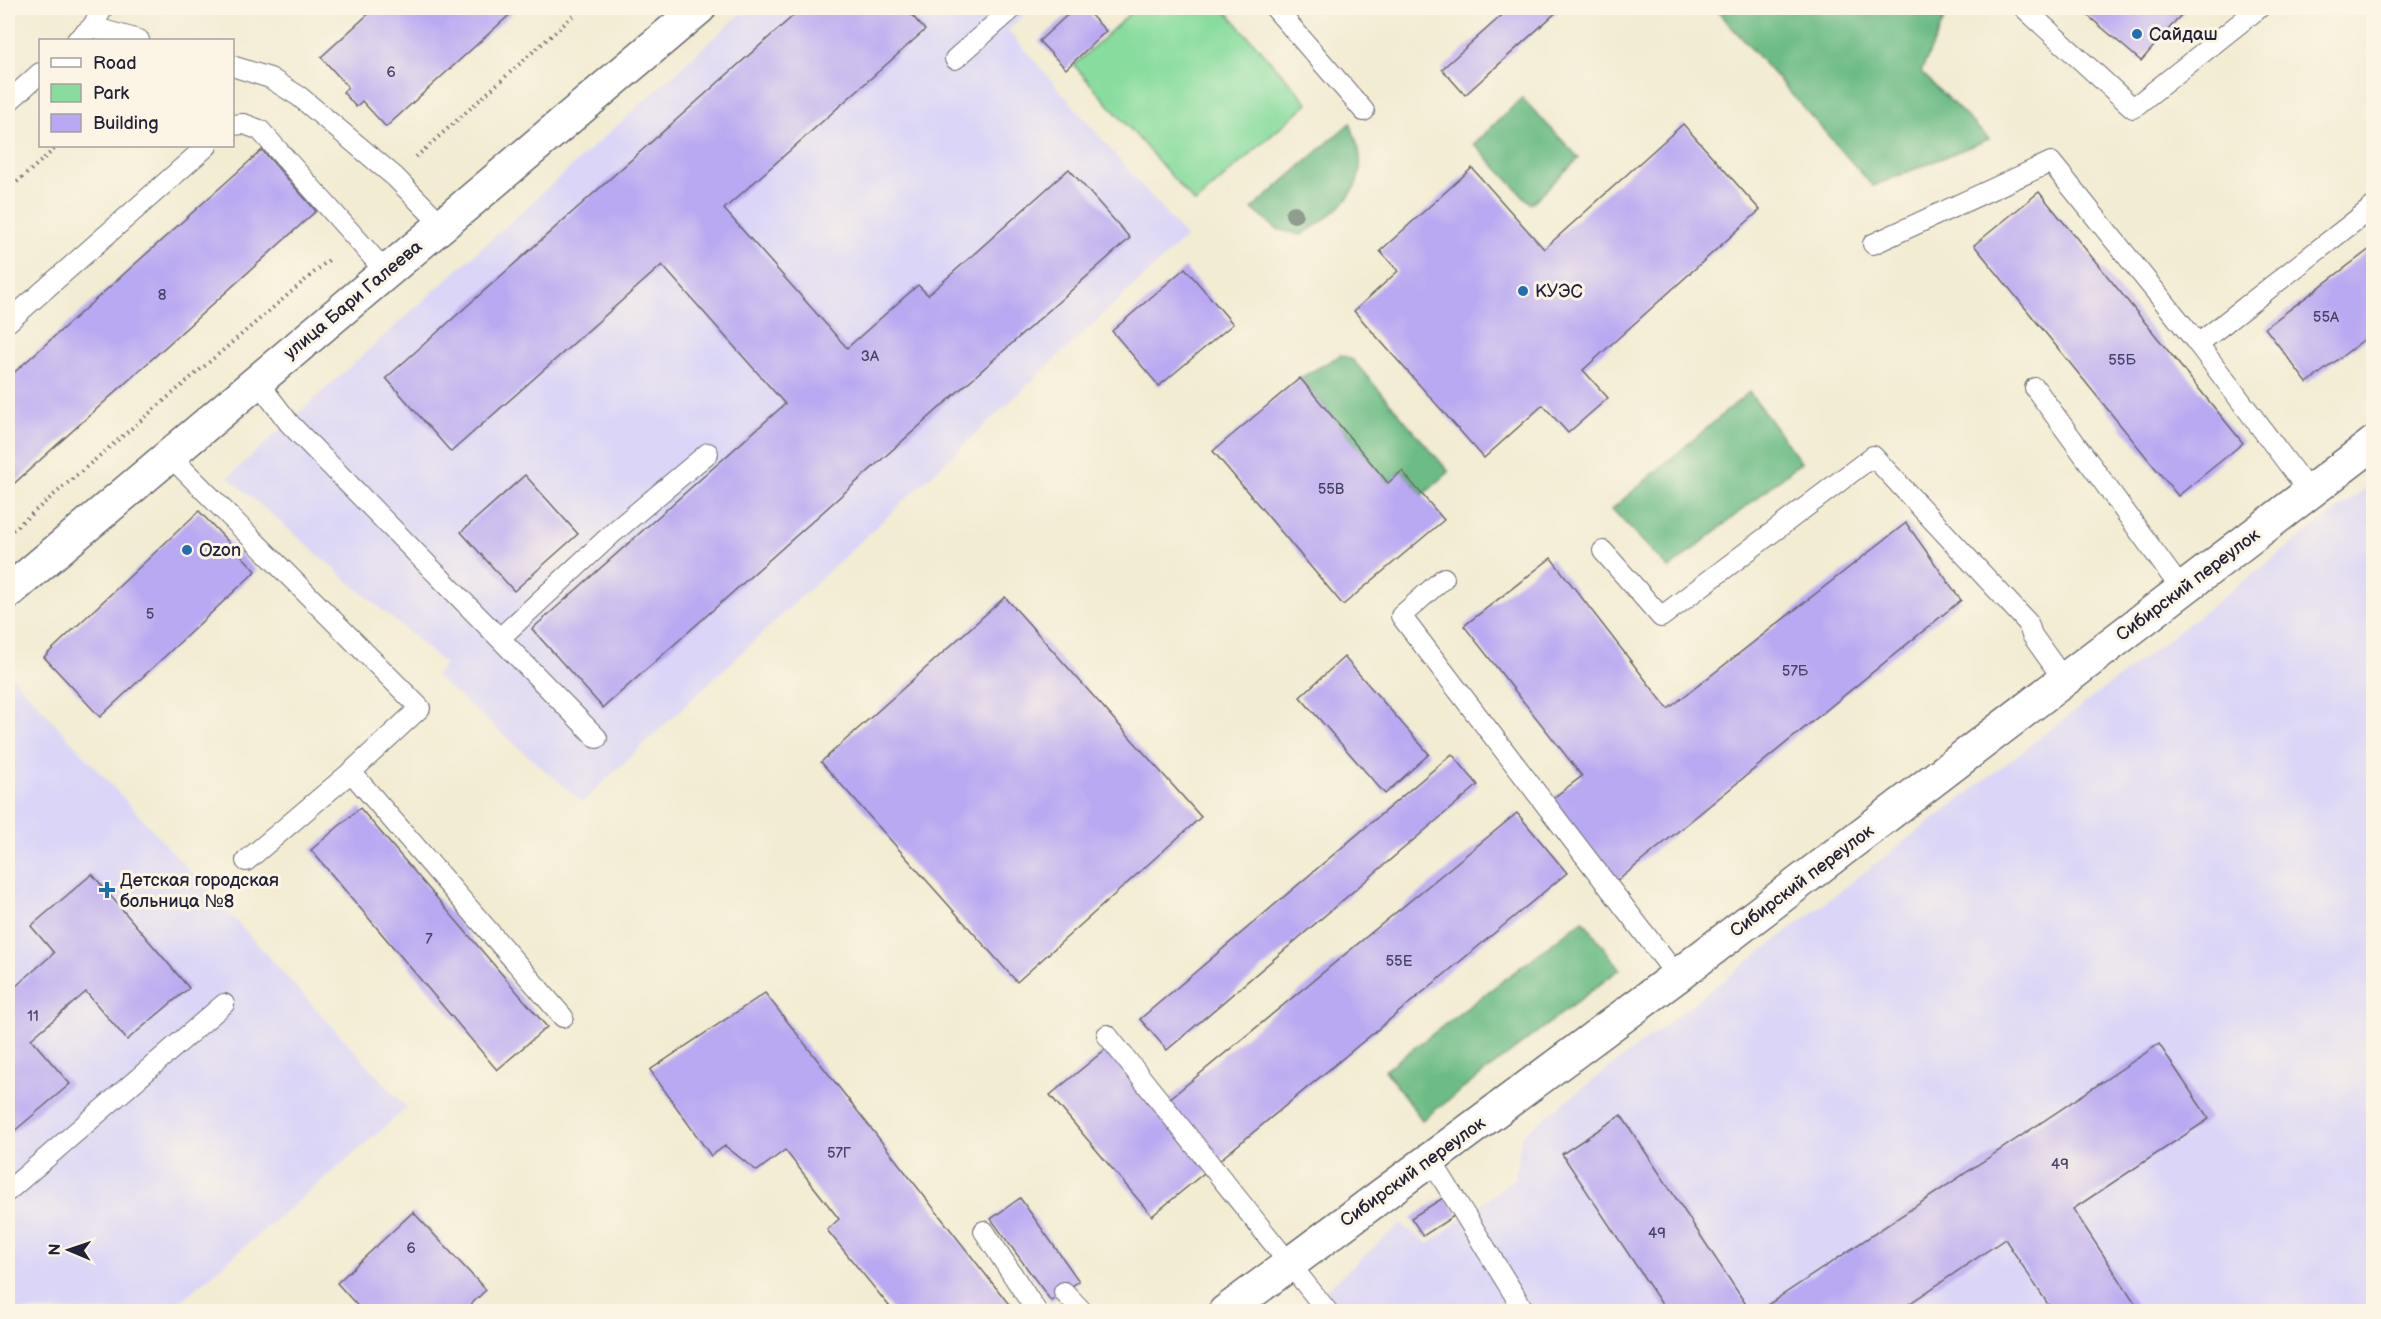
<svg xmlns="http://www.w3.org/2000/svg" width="2381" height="1319" font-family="'Balsamiq Sans',sans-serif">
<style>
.built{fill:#dbd6f7}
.green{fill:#87dc9e;stroke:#547f6c;stroke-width:1.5}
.forest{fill:#6dbc85;stroke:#486f60;stroke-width:1.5}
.building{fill:#b9a8f2}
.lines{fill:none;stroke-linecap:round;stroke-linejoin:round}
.service-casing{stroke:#6b6970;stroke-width:22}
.minor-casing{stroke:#6b6970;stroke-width:36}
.path{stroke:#6b6970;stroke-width:4;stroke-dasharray:1.5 4.5;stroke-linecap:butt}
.service{stroke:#fff;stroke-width:20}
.minor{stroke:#fff;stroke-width:33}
.tree{fill:#909c90}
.poi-dot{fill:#1f6fb2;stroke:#fcf5e5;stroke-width:2}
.labels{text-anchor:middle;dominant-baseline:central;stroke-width:6;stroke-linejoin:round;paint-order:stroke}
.number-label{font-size:15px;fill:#484469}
.poi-label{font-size:18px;fill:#22223b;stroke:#fcf5e5;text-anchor:start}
.street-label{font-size:18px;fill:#22223b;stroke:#fcf5e5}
</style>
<rect width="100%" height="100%" fill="#fcf5e5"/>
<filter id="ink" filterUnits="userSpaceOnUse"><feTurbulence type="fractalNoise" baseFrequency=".0167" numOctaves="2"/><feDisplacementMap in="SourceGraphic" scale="12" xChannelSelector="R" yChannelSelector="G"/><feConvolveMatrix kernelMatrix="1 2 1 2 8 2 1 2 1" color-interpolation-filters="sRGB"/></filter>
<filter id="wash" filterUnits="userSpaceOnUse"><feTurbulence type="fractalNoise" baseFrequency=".008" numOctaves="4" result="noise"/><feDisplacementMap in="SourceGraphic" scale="24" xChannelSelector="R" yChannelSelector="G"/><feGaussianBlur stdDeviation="1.35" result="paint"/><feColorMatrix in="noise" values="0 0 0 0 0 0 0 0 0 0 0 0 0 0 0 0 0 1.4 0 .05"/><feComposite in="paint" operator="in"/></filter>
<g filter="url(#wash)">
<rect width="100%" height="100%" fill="#f2ecd3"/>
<g class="built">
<path d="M747 8H1032L1008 30 1186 237 582 802 435 676 445 664 228 477Z"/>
<path d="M2373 482V1311L1300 1312 1400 1224 1429 1244 1515 1178 1522 1135Z"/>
<path d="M8 672 407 1108 169 1311H8Z"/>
</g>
<path class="green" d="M1136 8H1223L1308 103 1195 203 1074 65Z"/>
<g class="forest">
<path d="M1715 8H1949L1921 72 1989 139 1873 186Z"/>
<path d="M1522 98 1579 158 1531 204 1474 144Z"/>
<path d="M1350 123C1353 132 1357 141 1359 150 1368 193 1332 215 1301 235L1277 229 1252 209Z"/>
<path d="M1341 355 1353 360 1449 472 1423 495 1402 471 1388 483 1300 378Z"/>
<path d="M1749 392 1801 462 1669 569 1612 509Z"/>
<path d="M1583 920 1620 969 1422 1120 1385 1070Z"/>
</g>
<g id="blocks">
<g class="building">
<path d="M375 8H517L386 127 362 101 356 107 343 92 348 87 321 57Z"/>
<path d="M802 8H914L909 12 925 30 724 209 847 348 918 285 928 295 1069 169 1130 238 603 708 532 629 785 404 662 265 451 452 386 378Z"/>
<path d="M1075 8H1084L1106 31 1066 69 1039 41Z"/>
<path d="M1510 8H1561L1465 95 1442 69Z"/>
<path d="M2079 8H2187L2141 61Z"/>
<path d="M1683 124 1760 210 1583 370 1608 398 1568 433 1543 405 1484 458 1354 311 1398 271 1380 251 1472 168 1544 249Z"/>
<path d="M262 150 316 211 8 489V378Z"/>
<path d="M2039 192 2243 443 2178 496 1974 245Z"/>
<path d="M2374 246V332L2307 383 2265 328Z"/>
<path d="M1185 268 1233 324 1159 386 1112 331Z"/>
<path d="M1300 378 1388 483 1402 471 1444 520 1343 605 1213 451Z"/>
<path d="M525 475 578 534 514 591 461 532Z"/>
<path d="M199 511 256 571 100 717 44 657Z"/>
<path d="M1906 523 1961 600 1616 882 1552 799 1582 776 1464 626 1551 558 1668 709Z"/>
<path d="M1005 597 1201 817 1017 982 821 762Z"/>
<path d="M1344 657 1429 754 1385 794 1300 697Z"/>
<path d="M1452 754 1478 785 1167 1050 1140 1019Z"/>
<path d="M360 808 547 1027 497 1070 311 850Z"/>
<path d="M1517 813 1567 873 1152 1216 1050 1095 1107 1048 1157 1109Z"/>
<path d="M92 874 189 988 127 1040 86 992 31 1039 70 1084 12 1133 8 1127V993L54 953 31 926Z"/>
<path d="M765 993 1015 1312H894L827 1230 839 1219 785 1150 757 1171 725 1146 711 1156 650 1070Z"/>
<path d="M2159 1044 2209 1119 2073 1209 2141 1312H2053L2005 1239 1897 1312H1757Z"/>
<path d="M1621 1115 1751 1312H1667L1562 1154Z"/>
<path d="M1446 1196 1457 1214 1423 1236 1411 1218Z"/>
<path d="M1020 1198 1079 1281 1051 1301 991 1219Z"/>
<path d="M413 1212 486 1290 463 1312H363L337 1283Z"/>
</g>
</g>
</g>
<g filter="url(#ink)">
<use href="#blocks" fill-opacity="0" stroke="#6b6970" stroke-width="1.5"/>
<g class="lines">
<g class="service-casing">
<g id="service">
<path d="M1275 8 1364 111"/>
<path d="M2024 8 2133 108 2259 8"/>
<path d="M92 27 139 40"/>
<path d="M77 40 92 27 103 8"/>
<path d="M955 59 1013 8"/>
<path d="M232 66 270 78 300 97 395 177 442 225"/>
<path d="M8 102 40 73"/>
<path d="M232 125 244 124 260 130 386 272"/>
<path d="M1873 244 2051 162 2198 344 2310 493"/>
<path d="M8 322 207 146"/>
<path d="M2198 344 2374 206"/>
<path d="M257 381 289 423 597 738"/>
<path d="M2035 388 2182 590"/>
<path d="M169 455 420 708 351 772 246 861"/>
<path d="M1603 551 1661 617 1873 456 2028 623 2032 635 2064 680"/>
<path d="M1444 578 1401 616 1677 976"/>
<path d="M500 638 614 532 708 453"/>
<path d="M351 772 563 1017"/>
<path d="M1107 1035 1328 1312"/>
<path d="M1429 1161 1439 1173 1525 1312"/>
<path d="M8 1191 224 1004"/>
<path d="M984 1231 1037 1312"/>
<path d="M1064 1292 1083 1312"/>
</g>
</g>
<g class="minor-casing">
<g id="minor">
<path d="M8 592 699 8"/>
<path d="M1225 1312 1677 976 2374 443"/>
</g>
</g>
<g class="path">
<path d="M416 157 582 8"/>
<path d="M8 190 58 146"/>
<path d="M8 534 331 258"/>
</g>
<use href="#service" class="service"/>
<use href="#minor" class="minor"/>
</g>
<circle class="tree" cx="1294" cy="214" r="9"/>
</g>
<g class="poi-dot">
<circle cx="2137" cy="34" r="6"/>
<circle cx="1523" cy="291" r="6"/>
<circle cx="187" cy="550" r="6"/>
<path d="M104 881h6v6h6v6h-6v6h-6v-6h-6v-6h6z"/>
</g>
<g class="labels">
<g class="number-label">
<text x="391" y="72">6</text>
<text x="162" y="295">8</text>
<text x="2326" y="317">55А</text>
<text x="870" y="356">3А</text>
<text x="2122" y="360">55Б</text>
<text x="1331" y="489">55В</text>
<text x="150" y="614">5</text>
<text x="1795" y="671">57Б</text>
<text x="429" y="939">7</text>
<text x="1399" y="961">55Е</text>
<text x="33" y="1016">11</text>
<text x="839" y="1153">57Г</text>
<text x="2060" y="1164">49</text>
<text x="1657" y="1233">49</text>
<text x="411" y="1248">6</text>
</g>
<g class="poi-label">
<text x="2149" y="34">Сайдаш</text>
<text x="1535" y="291">КУЭС</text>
<text x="199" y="550">Ozon</text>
<text x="120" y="880">Детская городская<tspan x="120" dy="21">больница №8</tspan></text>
</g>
<g class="street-label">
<text transform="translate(353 300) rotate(-40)">улица Бари Галеева</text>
<text transform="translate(2188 585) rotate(-37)">Сибирский переулок</text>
<text transform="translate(1802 881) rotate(-37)">Сибирский переулок</text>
<text transform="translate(1413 1172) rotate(-36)">Сибирский переулок</text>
</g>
</g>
<rect width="2381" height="1319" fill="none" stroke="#fcf5e5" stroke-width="30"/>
<rect x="39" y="39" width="195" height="108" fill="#fcf5e5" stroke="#a5a1a1" stroke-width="1.5"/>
<rect x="51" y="58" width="30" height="9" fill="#ffffff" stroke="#a5a1a1" stroke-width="1.5"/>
<text x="93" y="69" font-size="18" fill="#22223b">Road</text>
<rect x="51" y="84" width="30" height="18" fill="#87dc9e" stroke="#a5a1a1" stroke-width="1.5"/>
<text x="93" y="99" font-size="18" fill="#22223b">Park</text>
<rect x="51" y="114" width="30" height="18" fill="#b9a8f2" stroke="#a5a1a1" stroke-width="1.5"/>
<text x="93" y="129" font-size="18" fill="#22223b">Building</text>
<g transform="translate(69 1250) rotate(272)" stroke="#fcf5e5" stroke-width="4.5" paint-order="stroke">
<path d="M0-4.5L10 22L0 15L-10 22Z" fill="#22223b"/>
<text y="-9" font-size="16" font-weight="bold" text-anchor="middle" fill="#22223b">N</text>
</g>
</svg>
